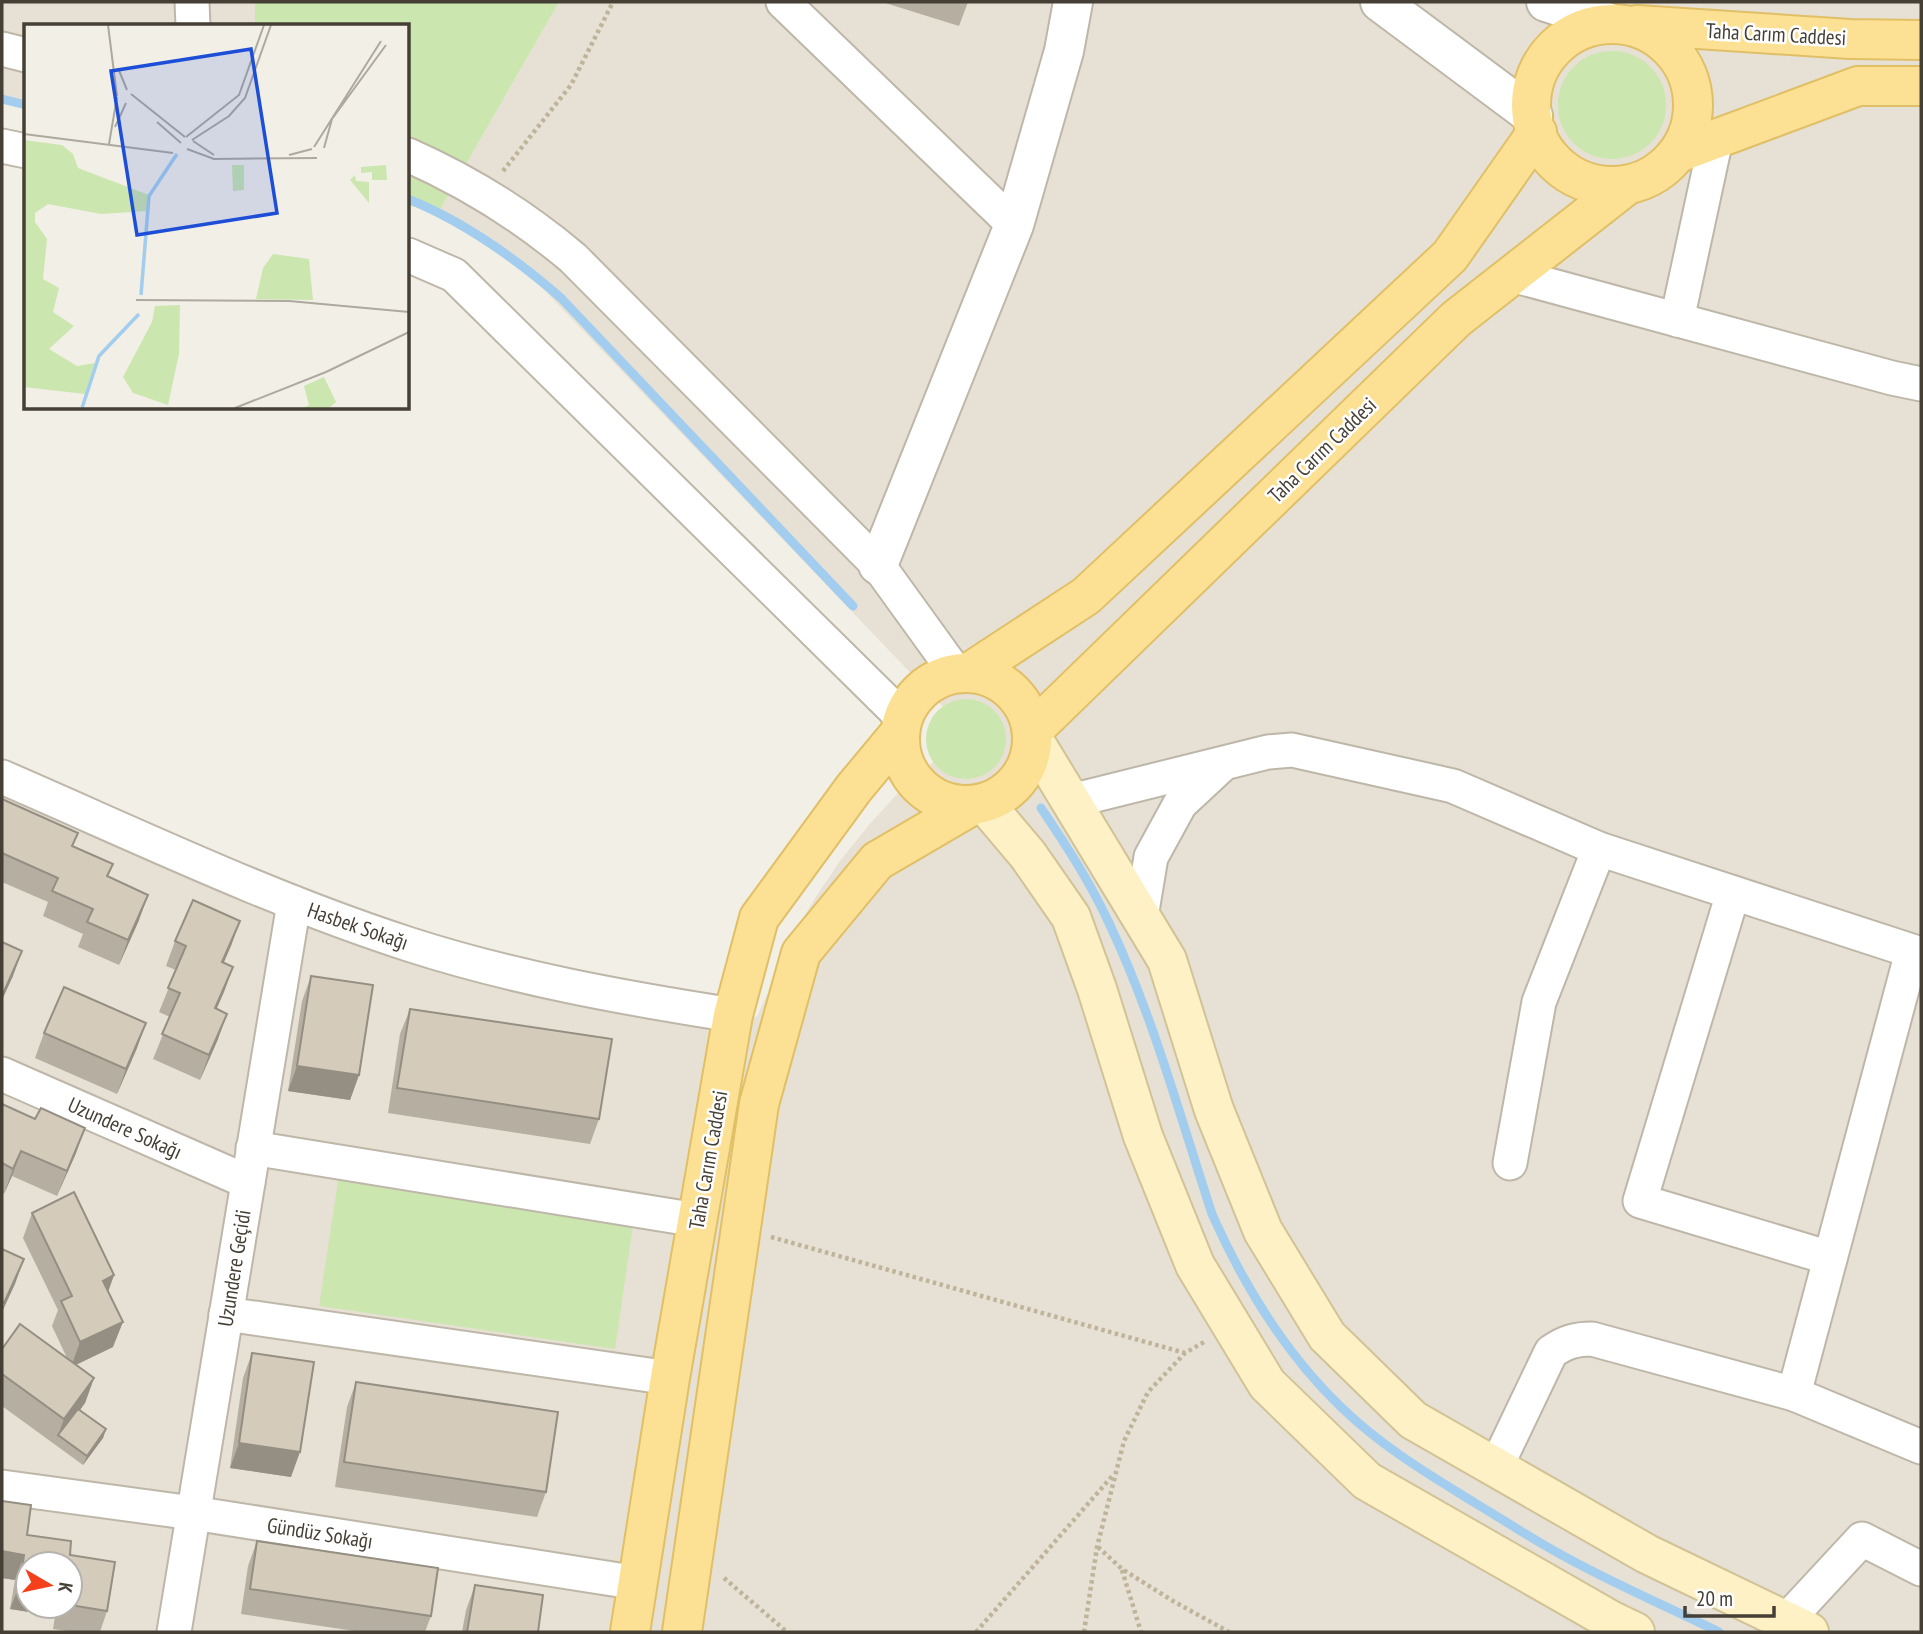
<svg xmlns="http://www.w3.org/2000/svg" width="1923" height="1634" font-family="'PT Sans Narrow',sans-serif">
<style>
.residential{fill:#e6e1d4;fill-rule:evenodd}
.green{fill:#cce6af}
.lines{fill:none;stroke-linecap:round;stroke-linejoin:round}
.stream{stroke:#a3cdee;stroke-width:9}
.minor-casing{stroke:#beb7a9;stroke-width:37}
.tertiary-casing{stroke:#beb7a9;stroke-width:42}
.secondary-casing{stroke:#d1c397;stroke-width:42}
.primary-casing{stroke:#e0bf66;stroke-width:42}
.path{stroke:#bfb39a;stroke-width:4.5;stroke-dasharray:3.5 3.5;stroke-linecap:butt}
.minor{stroke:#fff;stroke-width:33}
.tertiary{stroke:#fff;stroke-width:38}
.secondary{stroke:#fdf1c5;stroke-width:38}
.primary{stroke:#fce195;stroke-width:38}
.wall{fill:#b6afa1;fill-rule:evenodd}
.shaded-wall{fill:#948e83}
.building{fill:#d4cbbb;stroke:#948e83;stroke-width:2}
.labels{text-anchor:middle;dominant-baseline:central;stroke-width:5;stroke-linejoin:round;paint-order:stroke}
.street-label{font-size:21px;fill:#453f35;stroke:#fff}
.inset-river{fill:none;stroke:#a3cdee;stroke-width:3.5}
.inset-road{fill:none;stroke:#ada99f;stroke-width:2}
.view{fill:#1d4ed8;fill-opacity:0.15;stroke:#1d4ed8;stroke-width:3.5}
.inset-edge{fill:none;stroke:#453f35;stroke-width:3.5}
</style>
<rect width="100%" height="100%" fill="#f2efe6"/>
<g class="residential">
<path d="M2 2H255V26H26V109L2 103Z"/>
<path d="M559 2H1921V1632H2V777L178 854 581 988 757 1017 793 936 815 898 840 861 868 826 899 792 933 762 969 734 527 272 508 254 488 239 464 224 438 213ZM28 1564H70V1606H28Z"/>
</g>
<g class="green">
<path d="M255 2H559L438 213 408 205V26H255Z"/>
<circle cx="1612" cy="105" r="54"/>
<circle cx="966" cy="739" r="40"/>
<path d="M339 1175 634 1218 615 1349 319 1306Z"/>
</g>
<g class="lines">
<g class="stream">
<path d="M2 99 26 105"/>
<path d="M408 199C465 222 514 257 561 298L853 606"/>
<path d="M1041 808C1066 845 1090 882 1109 923 1153 1016 1180 1116 1212 1214 1244 1286 1284 1352 1341 1407 1381 1446 1428 1474 1475 1503 1507 1522 1538 1543 1571 1560 1619 1586 1670 1608 1719 1632"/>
</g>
<g class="minor-casing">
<g id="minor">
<path d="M192 2 193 26"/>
<path d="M783 2 1014 225"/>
<path d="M2 49 26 55"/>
<path d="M2 146 26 151"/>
<path d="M408 155C469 182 522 215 573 258L878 565 956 673"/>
<path d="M408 255 454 275 903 718"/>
<path d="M1512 275 1892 378 1921 384"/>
<path d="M1677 320 1716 139"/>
<path d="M2 777C136 835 269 899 408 944 513 978 624 998 733 1015"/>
<path d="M1071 801 1268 752 1292 750 1453 786 1599 849 1921 954"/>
<path d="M1733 893 1640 1201 1830 1258"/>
<path d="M1141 917 1151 857 1180 804 1223 764"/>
<path d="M2 1074 248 1182"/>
<path d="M253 1148 697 1220"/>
<path d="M1510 1163 1539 1002 1599 849"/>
<path d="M226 1314 670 1378"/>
<path d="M1794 1394 1912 952"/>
<path d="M1496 1467 1551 1352C1565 1342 1576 1339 1592 1339L1794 1394 1921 1447"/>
<path d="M2 1487 193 1513 638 1583"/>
<path d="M1786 1621 1862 1539 1921 1569"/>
<path d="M174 1632 294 903"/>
</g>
</g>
<g class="tertiary-casing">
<g id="tertiary">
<path d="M1380 2 1533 116"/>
<path d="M1546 2 1610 23"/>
<path d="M878 565 1014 225 1064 51 1073 2"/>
</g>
</g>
<g class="secondary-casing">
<g id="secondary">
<path d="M1033 739 1167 960 1214 1110 1263 1231 1327 1336 1413 1420 1647 1554 1809 1632"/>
<path d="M984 803 1028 855 1071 917 1097 989 1143 1136 1195 1265 1267 1384 1367 1481 1612 1621 1635 1632"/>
</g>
</g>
<g class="primary-casing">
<g id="primary">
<circle cx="1612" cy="105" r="81"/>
<path d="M1637 25 1850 39 1921 40"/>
<path d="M1678 153 1858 86H1921"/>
<path d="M970 672 1086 596 1450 256 1537 132"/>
<circle cx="966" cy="739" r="66"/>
<path d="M1032 731 1456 319 1627 185"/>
<path d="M630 1632 670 1378 733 1015 759 918 854 788 899 734"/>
<path d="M682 1632 759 1104 801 953 877 861 971 806"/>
</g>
</g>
<g class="path">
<path d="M503 171 571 85 613 2"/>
<path d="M771 1237 1185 1353"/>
<path d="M1098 1547 1122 1569 1173 1601 1229 1632"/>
<path d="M1122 1570 1141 1632"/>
<path d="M724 1578 787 1632"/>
<path d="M976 1632 1114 1474"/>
<path d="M1084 1632 1097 1547 1124 1441 1148 1392 1185 1353 1204 1342"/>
</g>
<use href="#minor" class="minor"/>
<use href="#tertiary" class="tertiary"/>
<use href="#secondary" class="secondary"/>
<use href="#primary" class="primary"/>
</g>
<g class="wall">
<path d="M882 2H968L959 26Z"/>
<path d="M2 799 73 846 113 864 108 877 139 920 119 965 78 947 83 934 43 916 48 902 2 882Z"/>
<path d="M240 921 223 963 233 967 216 1009 218 1039 200 1080 153 1059 170 1017 159 1012 176 970 166 966 175 941Z"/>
<path d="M311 976 359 1075 350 1100 288 1091 302 1001Z"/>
<path d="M410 1009 599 1119 590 1144 388 1113 400 1034Z"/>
<path d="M44 1033 137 1048 117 1094 35 1058Z"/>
<path d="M2 1104 76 1153 57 1196 12 1176 4 1194 2 1192Z"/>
<path d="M32 1213 114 1275 108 1292 113 1347 76 1365 94 1378 85 1403 80 1410 106 1429 103 1438 83 1465 2 1406V1349L67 1358 52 1326 58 1310 23 1238Z"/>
<path d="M252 1353 291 1477 230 1468 243 1378Z"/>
<path d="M356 1382 546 1492 537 1517 335 1487 347 1407Z"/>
<path d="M2 1501 27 1535 70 1555 107 1611 100 1632H74L53 1629 55 1616 10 1609 15 1580 2 1578ZM70 1564V1606H28Z"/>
<path d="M257 1541 431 1616 425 1632H361L241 1614 248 1566Z"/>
<path d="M475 1585 538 1632H462L466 1610Z"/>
</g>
<g class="shaded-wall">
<path d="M148 895 139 920 119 965 128 940Z"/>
<path d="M240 921 231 946 213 987 222 962Z"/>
<path d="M22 951 13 976 2 1000V996Z"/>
<path d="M233 967 224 992 206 1033 215 1008Z"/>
<path d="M227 1014 218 1039 200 1080 209 1055Z"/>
<path d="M146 1023 137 1048 117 1094 126 1069Z"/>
<path d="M297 1066 359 1075 350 1100 288 1091Z"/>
<path d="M85 1128 76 1153 57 1196 67 1171Z"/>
<path d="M21 1151 12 1176 4 1194 13 1169Z"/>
<path d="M24 1259 15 1284 2 1312 4 1303Z"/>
<path d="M114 1275 105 1300 103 1281Z"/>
<path d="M123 1322 113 1347 71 1367 80 1342Z"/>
<path d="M94 1378 85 1403 60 1437 58 1435 55 1444 64 1419Z"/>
<path d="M106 1429 103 1438 83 1465 87 1456Z"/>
<path d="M239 1443 300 1452 291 1477 230 1468Z"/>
<path d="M2 1551 24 1555 15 1580 2 1578Z"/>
<path d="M20 1584 28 1586V1606H59L55 1616 10 1609Z"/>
</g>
<g class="building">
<path d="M2 799 78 833 72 846 113 864 107 876 148 895 128 940 87 922 93 909 52 891 58 878 2 853Z"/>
<path d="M193 900 240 921 222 962 233 967 215 1008 227 1014 209 1055 162 1034 180 993 168 988 186 946 175 941Z"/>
<path d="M2 942 22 951 2 996Z"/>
<path d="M311 976 373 985 359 1075 297 1066Z"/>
<path d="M64 987 146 1023 126 1069 44 1033Z"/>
<path d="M410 1009 612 1039 599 1119 397 1088Z"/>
<path d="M2 1104 35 1119 41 1108 85 1128 67 1171 21 1151 13 1169 2 1163Z"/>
<path d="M74 1192 114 1275 103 1281 123 1322 80 1342 61 1301 72 1296 32 1213Z"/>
<path d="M2 1249 24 1259 4 1303 2 1302Z"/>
<path d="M20 1324 94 1378 64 1419 2 1374V1349Z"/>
<path d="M252 1353 314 1362 300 1452 239 1443Z"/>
<path d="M356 1382 558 1412 546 1492 344 1462Z"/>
<path d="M78 1409 106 1429 87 1456 58 1435Z"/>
<path d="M2 1501 31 1505 27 1535 71 1541 70 1555 115 1562 107 1611 70 1605V1564H28V1586L20 1584 24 1555 2 1551Z"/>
<path d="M257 1541 438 1568 431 1616 250 1589Z"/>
<path d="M475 1585 543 1595 538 1632H467Z"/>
</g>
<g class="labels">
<g class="street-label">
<text transform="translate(1776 34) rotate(3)">Taha Carım Caddesi</text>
<text transform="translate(1322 450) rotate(-44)">Taha Carım Caddesi</text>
<text transform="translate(358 926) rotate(19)">Hasbek Sokağı</text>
<text transform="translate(125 1128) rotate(24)">Uzundere Sokağı</text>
<text transform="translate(708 1160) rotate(-80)">Taha Carım Caddesi</text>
<text transform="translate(234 1268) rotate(-81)">Uzundere Geçidi</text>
<text transform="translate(320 1533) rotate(9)">Gündüz Sokağı</text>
</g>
</g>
<g transform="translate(24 24)">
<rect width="385" height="385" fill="#f2efe6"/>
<path d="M0 116 38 121 49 130 54 144 125 171 123 187 77 190 24 180 11 189V198L23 215 19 255 35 264 29 288 50 302 25 325 53 342 71 339 61 370 0 363ZM208 141H220V166L209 167ZM362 141 363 156H348V148L337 149V143ZM331 151 332 157 345 158V179L326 156ZM249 230 285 235 289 276 232 275 239 244ZM156 281 155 330 144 381 109 369 99 353 128 298 131 282ZM300 353 312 378 305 384H279L285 381 280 362Z" fill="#cce6af"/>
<path class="inset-river" d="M117 271 125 172 153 130M58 384 75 332 115 290"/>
<path class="inset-road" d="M84 1 93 72M94 44 103 66M107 70 161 113M133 98 157 119M91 103 102 79M0 110 149 129M162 113 215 71 240 1M168 116 205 92 221 74 247 1M169 117 190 131M85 120 93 73M290 123 357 17M300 124 308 95 362 21M163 125 190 135 293 134M265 131 288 125M112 276 265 277 385 288M211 384 302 348 385 308"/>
<path class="view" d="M227 25 253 189 113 211 87 47Z"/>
<rect width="385" height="385" class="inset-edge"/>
</g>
<rect width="1923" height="1634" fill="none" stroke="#453f35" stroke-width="7"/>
<g transform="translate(49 1585) rotate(99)"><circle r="33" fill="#ffffff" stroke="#b5b2ae" stroke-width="2"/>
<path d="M0-5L12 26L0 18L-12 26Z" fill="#f5411b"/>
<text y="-10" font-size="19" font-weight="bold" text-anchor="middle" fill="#453f35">K</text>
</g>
<path d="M1685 1606v10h89v-10" fill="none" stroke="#453f35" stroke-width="3.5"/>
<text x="1696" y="1606" font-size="21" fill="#453f35" stroke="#ffffff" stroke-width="5" paint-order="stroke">20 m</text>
</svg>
